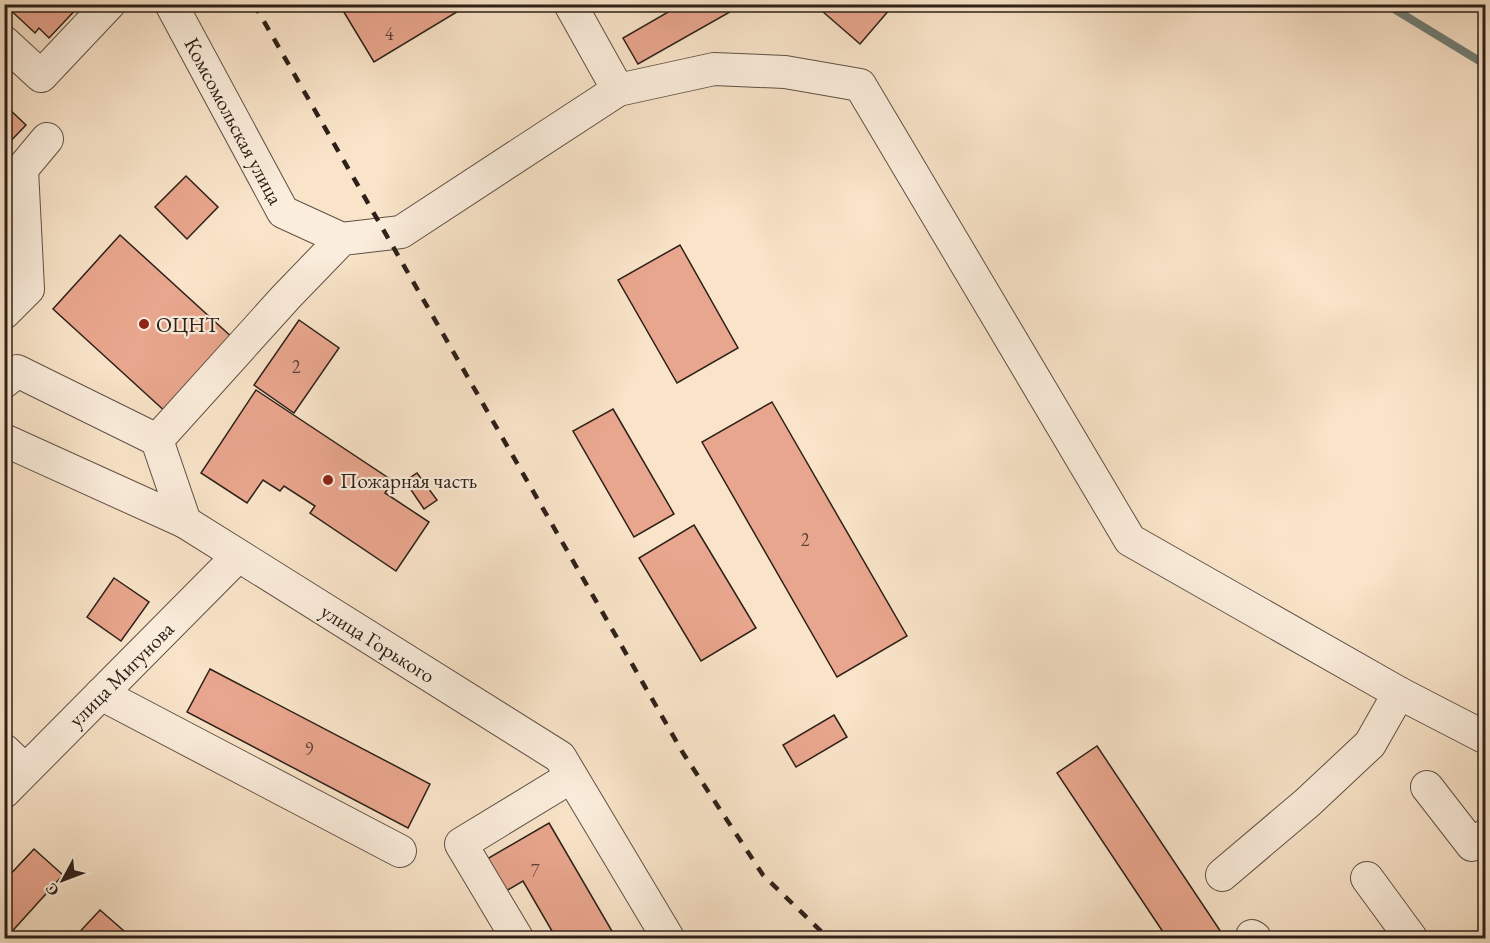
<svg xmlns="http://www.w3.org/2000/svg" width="1490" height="943" font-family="'EB Garamond',serif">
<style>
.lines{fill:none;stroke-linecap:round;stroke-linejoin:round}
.stream{stroke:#717f79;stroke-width:8}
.building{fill:#e9a68e;stroke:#2d2019;stroke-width:1.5}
.minor-casing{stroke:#605145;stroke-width:34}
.minor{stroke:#fbeddc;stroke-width:32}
.rail{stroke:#2d2019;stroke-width:4.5;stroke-dasharray:10 10;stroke-linecap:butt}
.poi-dot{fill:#8f2418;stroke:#fbeddc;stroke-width:2}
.labels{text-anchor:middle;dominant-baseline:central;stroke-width:4.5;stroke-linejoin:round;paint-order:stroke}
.number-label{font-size:18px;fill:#5c4236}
.street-label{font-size:21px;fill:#2d2019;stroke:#fbeddc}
.poi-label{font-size:21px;fill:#2d2019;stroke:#fbeddc;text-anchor:start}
</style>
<rect width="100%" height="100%" fill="#f9e4c9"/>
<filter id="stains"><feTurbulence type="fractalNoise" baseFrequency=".00333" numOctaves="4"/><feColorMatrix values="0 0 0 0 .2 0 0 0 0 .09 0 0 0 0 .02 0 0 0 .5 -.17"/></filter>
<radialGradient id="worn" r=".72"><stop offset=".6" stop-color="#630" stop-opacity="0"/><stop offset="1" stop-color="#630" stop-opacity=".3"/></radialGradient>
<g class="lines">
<path class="stream" d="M1386 4 1486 65"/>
</g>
<g class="building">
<path d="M4 4H81L49 38 39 28 35 33Z"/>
<path d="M339 4H470L374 62Z"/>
<path d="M682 4H744L638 64 623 38Z"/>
<path d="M814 4H885L890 9 860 44Z"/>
<path d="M7 107 26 125 4 148V110Z"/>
<path d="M186 176 218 207 187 239 155 207Z"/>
<path d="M120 235 235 340 168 414 53 309Z"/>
<path d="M680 245 738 348 677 383 618 280Z"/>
<path d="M4 249 21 265 4 283Z"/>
<path d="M299 320 339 348 294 413 254 385Z"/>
<path d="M256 390 393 481 385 493 429 522 396 571 310 513 315 506 284 486 280 491 263 480 247 503 201 473Z"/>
<path d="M772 402 907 636 837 677 702 442Z"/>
<path d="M613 409 674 514 634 537 573 431Z"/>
<path d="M417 473 437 500 424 509 405 481Z"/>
<path d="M694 525 756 628 701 661 639 558Z"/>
<path d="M114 578 149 602 121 641 87 617Z"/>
<path d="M210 669 430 784 408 828 187 712Z"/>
<path d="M834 715 847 737 796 767 783 745Z"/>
<path d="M1097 746 1225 938H1167L1057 773Z"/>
<path d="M549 823 616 938H556L523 881 506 891 487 859Z"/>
<path d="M34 849 63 875 7 937 8 938H4V881Z"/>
<path d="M100 910 132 938H74Z"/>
</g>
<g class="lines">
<g class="minor-casing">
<g id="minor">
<path d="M171 4 283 212 342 239"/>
<path d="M570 4 618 90"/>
<path d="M4 42 41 76 109 4"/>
<path d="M4 313 28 289 22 169 47 139"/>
<path d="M4 382 17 371 157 440 185 522"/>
<path d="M4 440 185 522 560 757 668 938"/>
<path d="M157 440 286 297 342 239 401 232 618 90 714 69 785 72 860 85 1130 540 1399 693 1486 738"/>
<path d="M101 694 400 851"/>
<path d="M4 750 25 770"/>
<path d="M1427 787 1472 845 1486 835"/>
<path d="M4 792 238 556"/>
<path d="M1222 875 1307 803 1370 744 1399 693"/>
<path d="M1367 878 1411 938"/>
<path d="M1252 936 1255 938"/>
<path d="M517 938 461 844 571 777"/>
</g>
</g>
<use href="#minor" class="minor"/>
<path class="rail" d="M254 4 683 753 763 875 828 938"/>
</g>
<g class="poi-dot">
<circle cx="144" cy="324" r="6"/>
<circle cx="328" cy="480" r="6"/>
</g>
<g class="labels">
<g class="number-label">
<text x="389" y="33">4</text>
<text x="296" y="366">2</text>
<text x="805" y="539">2</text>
<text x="309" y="748">9</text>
<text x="535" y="870">7</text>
</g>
<g class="street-label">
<text transform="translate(234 121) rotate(62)">Комсомольская улица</text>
<text transform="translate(378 643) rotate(32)">улица Горького</text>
<text transform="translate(121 674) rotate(-45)">улица Мигунова</text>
</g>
<g class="poi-label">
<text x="156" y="324">ОЦНТ</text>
<text x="340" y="480">Пожарная часть</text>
</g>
</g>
<rect width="1490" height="943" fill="none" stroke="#f9e4c9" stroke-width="24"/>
<rect x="6" y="6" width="1478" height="931" fill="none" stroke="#2d2019" stroke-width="3"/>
<rect x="12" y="12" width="1466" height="919" fill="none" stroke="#2d2019" stroke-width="1.5"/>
<g transform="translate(63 880) rotate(229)" stroke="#fbeddc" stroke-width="4.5" paint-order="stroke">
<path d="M0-4.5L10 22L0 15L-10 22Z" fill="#2d2019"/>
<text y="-9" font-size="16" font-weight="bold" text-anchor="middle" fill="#2d2019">С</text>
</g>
<rect width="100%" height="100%" filter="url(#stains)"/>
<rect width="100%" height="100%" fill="url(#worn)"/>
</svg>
